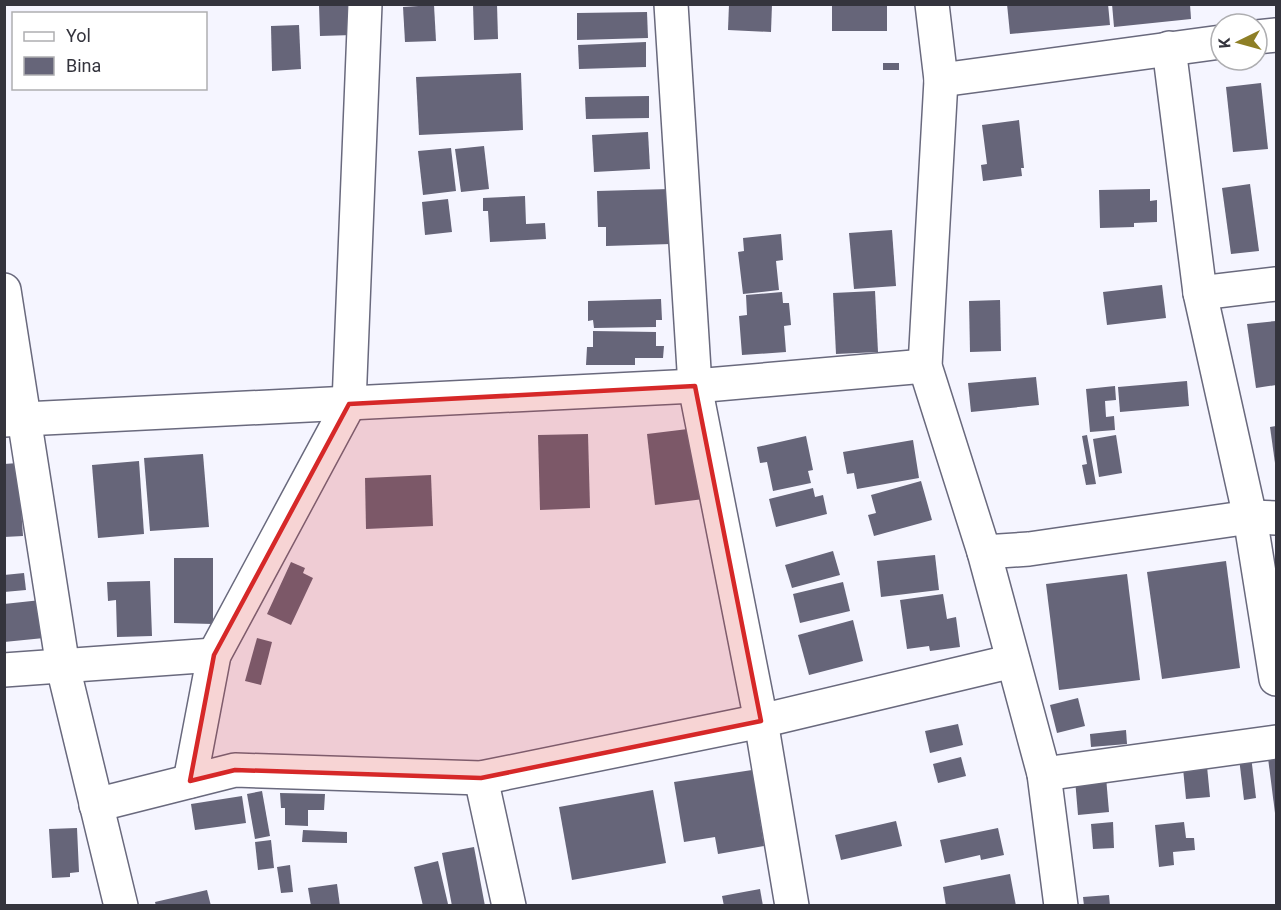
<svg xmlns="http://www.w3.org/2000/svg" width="1281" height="910" font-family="Roboto,sans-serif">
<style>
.building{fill:#666579}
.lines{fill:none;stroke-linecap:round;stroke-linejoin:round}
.minor-casing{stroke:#69697d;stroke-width:36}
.minor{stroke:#fff;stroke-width:33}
.marked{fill:#d62828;fill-opacity:0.2;stroke:#d62828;stroke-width:4.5;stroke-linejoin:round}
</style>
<rect width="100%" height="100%" fill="#f5f5ff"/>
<g class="building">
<path d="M352 4 353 35 320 36 319 5Z"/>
<path d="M473 4H497L498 39 474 40Z"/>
<path d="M729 4H772L771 32 728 30Z"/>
<rect x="832" y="4" width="55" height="27"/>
<path d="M1007 4H1108L1110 25 1010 34Z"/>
<path d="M1112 4H1190L1191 19 1114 27Z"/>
<path d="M434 5 436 41 405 42 403 7Z"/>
<path d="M647 12 648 38 577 40V13Z"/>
<path d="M299 25 301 69 272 71 271 26Z"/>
<path d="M646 42V67L579 69 578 45Z"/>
<rect x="883" y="63" width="16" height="7"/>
<path d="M521 73 523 130 419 135 416 77Z"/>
<path d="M1261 83 1268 149 1233 152 1226 87Z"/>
<path d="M649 96V118L586 119 585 97Z"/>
<path d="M1019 120 1024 168H1021L1022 176 983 181 981 165 987 164 982 125Z"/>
<path d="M648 132 650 169 594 172 592 135Z"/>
<path d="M484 146 489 189 461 192 455 149Z"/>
<path d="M451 148 456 191 423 195 418 151Z"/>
<path d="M1250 184 1259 251 1231 254 1222 188Z"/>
<path d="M670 189 671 244 606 246V227H598L597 191Z"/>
<path d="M1150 189V201L1157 200V222L1134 223V227L1100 228 1099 190Z"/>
<path d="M525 196 526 224 545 223 546 239 490 242 488 211H483V198Z"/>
<path d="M448 199 452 232 425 235 422 202Z"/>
<path d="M892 230 896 286 854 289 849 233Z"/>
<path d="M781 234 783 260 776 261 779 290 743 294 738 252 744 251 743 238Z"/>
<path d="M1162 285 1166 318 1107 325 1103 292Z"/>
<path d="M875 291 878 352 836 354 833 293Z"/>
<path d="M782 292 783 303H789L791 325 784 326 786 352 742 355 739 316 747 315 746 295Z"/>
<path d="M661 299 662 320H656V327L594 328 593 320 588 321V301Z"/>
<path d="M1000 300 1001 351 970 352 969 301Z"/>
<path d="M1276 321V385L1256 388 1247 324Z"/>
<path d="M593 331 656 332V346H664L663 358H635V365H586L587 347H593Z"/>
<path d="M1036 377 1039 405 971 412 968 383Z"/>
<path d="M1187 381 1189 406 1120 412 1118 387Z"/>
<path d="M1115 386 1116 400 1105 401 1106 417 1114 416 1115 430 1090 432 1086 389Z"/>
<path d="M1276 426V462L1275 463 1270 427Z"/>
<path d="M696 428 704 499 655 505 647 434Z"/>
<path d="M588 434 590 508 540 510 538 435Z"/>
<path d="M1087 435 1096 484 1086 485 1082 465 1087 464 1082 436Z"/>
<path d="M1116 435 1122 473 1099 477 1093 439Z"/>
<path d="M806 436 813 470 808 471 811 483 773 491 767 462 760 463 757 447Z"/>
<path d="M913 440 919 478 857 489 854 473 847 474 843 452Z"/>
<path d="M203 454 209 527 150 531 144 458Z"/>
<path d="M139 461 144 534 98 538 92 465Z"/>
<path d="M18 463 23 536 4 537V464Z"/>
<path d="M431 475 433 526 366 529 365 478Z"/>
<path d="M921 481 932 520 874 536 868 515 876 513 871 495Z"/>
<path d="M813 488 815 497 823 495 827 514 776 527 769 499Z"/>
<path d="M833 551 840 575 792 588 785 565Z"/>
<path d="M935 555 939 590 881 597 877 561Z"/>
<path d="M174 558H213V624L174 623Z"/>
<path d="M1226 561 1240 668 1162 679 1147 572Z"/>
<path d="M291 562 305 568 303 573 313 578 291 625 267 614Z"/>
<path d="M24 573 26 590 4 592V575Z"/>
<path d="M1127 574 1140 680 1059 690 1046 584Z"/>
<path d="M150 581 152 636 117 637 116 600 108 601 107 582Z"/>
<path d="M843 582 850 611 800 623 793 594Z"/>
<path d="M943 594 947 619 956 617 960 647 930 651 929 646 907 649 900 600Z"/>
<path d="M41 600 44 638 4 642V604Z"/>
<path d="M853 620 863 661 809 675 798 635Z"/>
<path d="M257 638 272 642 261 685 245 681Z"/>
<path d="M1078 698 1085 726 1057 733 1050 705Z"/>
<path d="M958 724 963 745 930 753 925 731Z"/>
<path d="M1126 730 1127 744 1091 747 1090 734Z"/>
<path d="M1276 749V813H1275L1267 750Z"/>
<path d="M1206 756 1210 797 1186 799 1182 758Z"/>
<path d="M1251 756 1256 798 1244 800 1239 758Z"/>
<path d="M961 757 966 776 938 783 933 764Z"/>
<path d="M752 770 764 846 718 854 715 837 684 842 674 782Z"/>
<path d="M1106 777 1109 812 1078 815 1075 779Z"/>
<path d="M653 790 666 863 572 880 559 807Z"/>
<path d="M262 791 270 836 255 839 247 794Z"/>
<path d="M280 793 325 794 324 810H308V826L285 825V808H281Z"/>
<path d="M242 796 246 823 195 830 191 804Z"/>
<path d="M896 821 902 846 841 860 835 835Z"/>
<path d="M1113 822 1114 848 1093 849 1091 824Z"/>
<path d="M1184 822 1186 838H1194L1195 850 1173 852 1174 865 1159 867 1155 825Z"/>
<path d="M77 828 79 872 70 873V877L52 878 49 829Z"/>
<path d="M998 828 1004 855 981 860 980 855 945 863 940 840Z"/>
<path d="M303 830 347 832V843L302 842Z"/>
<path d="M271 840 274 868 258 870 255 842Z"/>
<path d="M474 847 485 906H452L442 853Z"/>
<path d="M438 861 448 904 423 906 414 867Z"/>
<path d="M290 865 293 892 281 893 277 867Z"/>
<path d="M1010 874 1016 906H946L943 887Z"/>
<path d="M337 884 340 906H311L308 888Z"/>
<path d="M760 889 763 906H724L722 896Z"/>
<path d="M207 890 211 906H156L155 902Z"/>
<path d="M1109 895 1110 906H1084L1083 897Z"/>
</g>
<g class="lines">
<g class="minor-casing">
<g id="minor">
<path d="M671 4 695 386 761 721 792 906"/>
<path d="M932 4 941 80 925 366 984 552 1044 774 1061 906"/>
<path d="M1257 37 1276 35"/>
<path d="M1169 48 1200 293 1250 517 1276 679"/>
<path d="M941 80 1221 42"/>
<path d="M4 290 63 667 121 906"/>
<path d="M1200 293 1276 284"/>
<path d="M4 420 695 386 925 366"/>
<path d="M984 552 1029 549 1250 517 1276 518"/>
<path d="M4 670 214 655"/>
<path d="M1044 774 1276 742"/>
<path d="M481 778 509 906"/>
<path d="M190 781 214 655 349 404 365 4"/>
<path d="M96 805 235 770 481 778 761 721 1013 661"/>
</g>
</g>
<use href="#minor" class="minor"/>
</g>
<path class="marked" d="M695 386 761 721 481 778 235 770 190 781 214 655 349 404Z"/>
<rect width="1281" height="910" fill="none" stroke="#34343d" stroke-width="12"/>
<rect x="12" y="12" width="195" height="78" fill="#ffffff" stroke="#aeaeb1" stroke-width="1.5"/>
<rect x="24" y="32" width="30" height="9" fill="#ffffff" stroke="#aeaeb1" stroke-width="1.5"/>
<text x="66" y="42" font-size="18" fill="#34343d">Yol</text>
<rect x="24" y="57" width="30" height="18" fill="#666579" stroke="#aeaeb1" stroke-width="1.5"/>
<text x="66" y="72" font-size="18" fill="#34343d">Bina</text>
<g transform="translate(1239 42) rotate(265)"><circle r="28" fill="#ffffff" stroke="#aeaeb1" stroke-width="1.5"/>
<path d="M0-4.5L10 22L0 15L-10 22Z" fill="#8e7f26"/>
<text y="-9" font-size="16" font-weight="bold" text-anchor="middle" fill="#34343d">K</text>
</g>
</svg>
